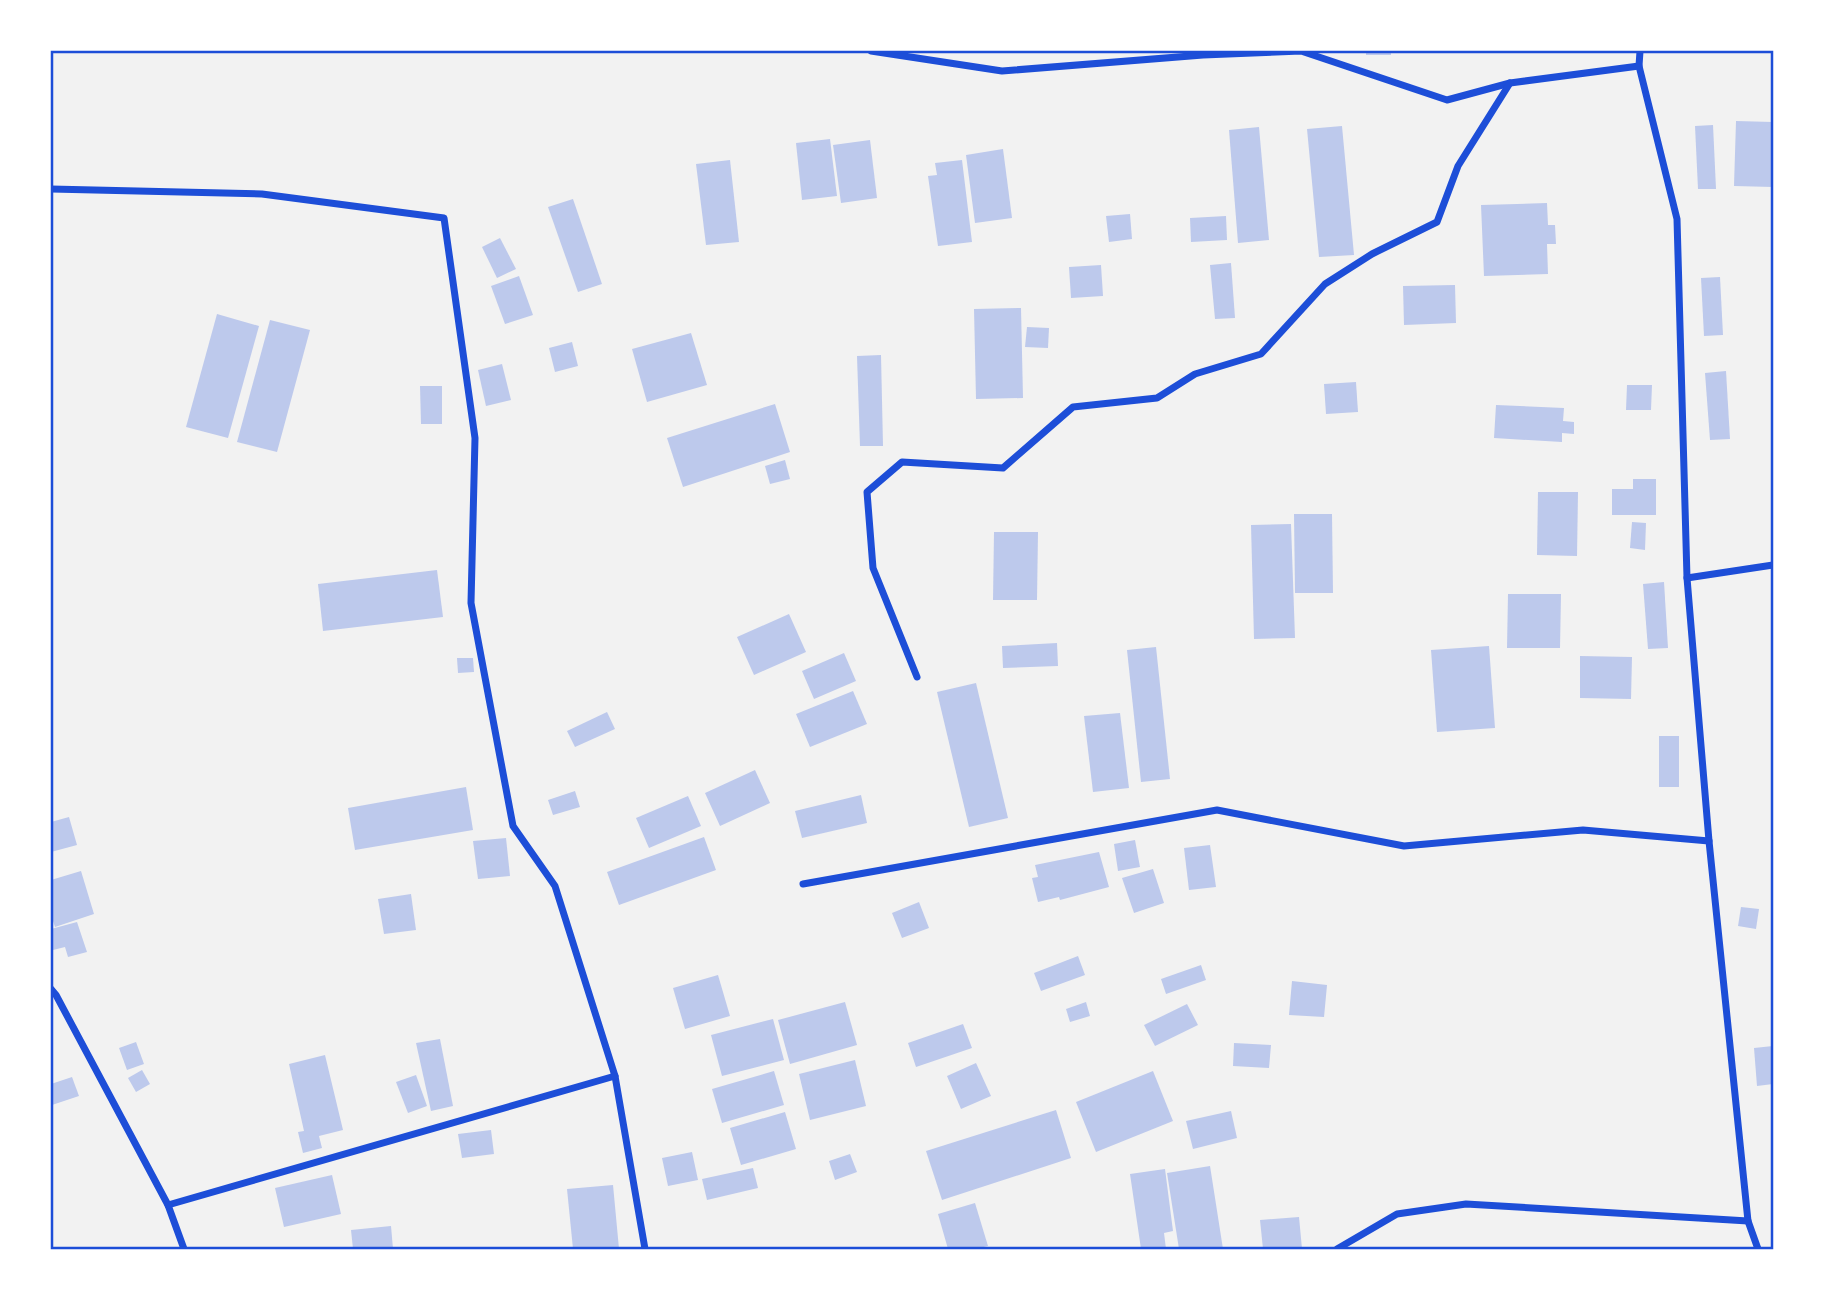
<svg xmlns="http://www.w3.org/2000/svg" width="1824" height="1300" font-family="Lato,sans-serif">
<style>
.building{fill:#bdc9ec}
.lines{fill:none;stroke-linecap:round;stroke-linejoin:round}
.minor{stroke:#1d4ed8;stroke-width:7}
.neatline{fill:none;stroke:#1d4ed8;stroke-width:2.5}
</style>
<rect width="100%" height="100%" fill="#f2f2f2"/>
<g class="building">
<rect x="1366" y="51" width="25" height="4"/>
<path d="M1736 121 1773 122V187L1734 186Z"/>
<path d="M1713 125 1716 189H1698L1695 126Z"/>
<path d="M1342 126 1354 255 1319 257 1307 129Z"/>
<path d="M1259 127 1269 240 1238 243 1229 130Z"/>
<path d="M830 139 837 196 802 200 796 143Z"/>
<path d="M870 140 877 198 841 203 833 145Z"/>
<path d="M1003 149 1012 218 975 223 966 155Z"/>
<path d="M730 160 739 242 706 245 696 164Z"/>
<path d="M962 160 972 242 938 246 928 176 937 175 935 163Z"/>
<path d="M573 199 602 284 578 292 548 207Z"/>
<path d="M1547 203 1548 225H1555L1556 244H1547L1548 274 1484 276 1481 205Z"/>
<path d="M1130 214 1132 239 1109 242 1106 216Z"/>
<path d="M1226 216 1227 240 1191 242 1190 218Z"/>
<path d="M500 238 516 269 497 278 482 247Z"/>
<path d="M1231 263 1235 318 1215 319 1210 265Z"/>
<path d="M1101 265 1103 296 1071 298 1069 267Z"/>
<path d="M519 276 533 315 505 324 491 286Z"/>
<path d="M1720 277 1723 335 1704 336 1701 278Z"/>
<path d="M1455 285 1456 323 1404 325 1403 286Z"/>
<path d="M1021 308 1023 398 976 399 974 309Z"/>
<path d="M217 314 259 326 228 438 186 427Z"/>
<path d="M270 320 310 330 277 452 237 442Z"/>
<path d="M1027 327 1049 328 1048 348 1025 347Z"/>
<path d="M691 333 707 385 647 402 632 349Z"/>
<path d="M572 342 578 366 555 372 549 348Z"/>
<path d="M881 355 883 446H860L857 356Z"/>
<path d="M502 364 511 400 486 406 478 370Z"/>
<path d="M1726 371 1730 439 1710 440 1705 373Z"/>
<path d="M1356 382 1358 412 1326 414 1324 384Z"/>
<path d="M1627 385H1652L1651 410H1626Z"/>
<path d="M420 386H442V424H421Z"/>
<path d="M775 404 790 452 683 487 667 438Z"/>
<path d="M1496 405 1564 408 1563 421 1574 422V434L1562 433V442L1494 438Z"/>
<path d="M785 460 790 479 770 484 765 466Z"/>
<path d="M1633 479H1656V515H1612V489H1633Z"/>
<path d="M1538 492H1578L1577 556 1537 555Z"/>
<path d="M1294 514H1332L1333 593H1295Z"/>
<path d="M1632 522 1646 523 1645 550 1630 548Z"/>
<path d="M1291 524 1295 638 1254 639 1251 525Z"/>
<path d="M994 532H1038L1037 600H993Z"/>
<path d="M437 570 443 617 323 631 318 584Z"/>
<path d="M1664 582 1668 648 1648 649 1643 584Z"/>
<path d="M1508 594H1561L1560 648H1507Z"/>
<path d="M789 614 806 652 754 675 737 637Z"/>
<path d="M1057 643 1058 666 1003 668 1002 646Z"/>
<path d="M1489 646 1495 728 1437 732 1431 650Z"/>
<path d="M1156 647 1170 779 1141 782 1127 650Z"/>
<path d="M844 653 856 681 814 699 802 671Z"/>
<path d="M1580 656 1632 657 1631 699 1580 698Z"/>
<path d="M457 658H473L474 672 458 673Z"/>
<path d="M976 683 1008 818 969 827 937 692Z"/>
<path d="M853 691 867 724 810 747 796 714Z"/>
<path d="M607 712 615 729 575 747 567 731Z"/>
<path d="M1120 713 1129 788 1093 792 1084 716Z"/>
<rect x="1659" y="736" width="20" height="51"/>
<path d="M755 770 770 803 720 826 705 793Z"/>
<path d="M466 787 473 830 355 850 348 808Z"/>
<path d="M575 791 580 807 553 815 548 800Z"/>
<path d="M861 795 867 823 802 838 795 811Z"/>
<path d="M688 796 701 826 649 848 636 818Z"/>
<path d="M69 817 77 845 51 852V822Z"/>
<path d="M704 837 716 870 619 905 607 872Z"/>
<path d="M506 838 510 876 478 879 473 841Z"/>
<path d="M1135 840 1140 867 1118 871 1114 844Z"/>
<path d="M1210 845 1216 887 1189 890 1184 848Z"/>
<path d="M1099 852 1109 887 1060 900 1059 897 1038 902 1032 878 1038 877 1035 865Z"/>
<path d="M1153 869 1164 903 1134 913 1122 878Z"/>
<path d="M81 871 94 914 55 927 51 915V880Z"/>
<path d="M411 894 416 930 384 934 378 899Z"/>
<path d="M919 902 929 928 902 938 892 913Z"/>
<path d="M1741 907 1759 909 1756 929 1738 926Z"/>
<path d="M77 922 87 952 68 957 65 947 53 950 51 929Z"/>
<path d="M1078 956 1085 975 1041 991 1034 973Z"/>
<path d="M1201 965 1206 980 1166 994 1161 979Z"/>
<path d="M718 975 730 1016 685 1029 673 988Z"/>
<path d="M1292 981 1327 985 1324 1017 1289 1015Z"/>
<path d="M845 1002 857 1045 790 1064 778 1020Z"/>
<path d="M1086 1002 1090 1016 1070 1022 1066 1009Z"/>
<path d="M1187 1004 1198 1025 1155 1046 1144 1025Z"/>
<path d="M773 1019 784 1060 722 1076 711 1035Z"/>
<path d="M963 1024 972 1048 916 1067 908 1043Z"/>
<path d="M440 1039 453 1106 431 1111 416 1043Z"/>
<path d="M136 1042 144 1064 127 1070 119 1048Z"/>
<path d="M1234 1043 1271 1045 1269 1068 1233 1066Z"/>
<path d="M1773 1046V1084L1757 1086 1754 1048Z"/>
<path d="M325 1055 343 1130 319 1136 322 1148 303 1153 298 1132 304 1131 289 1064Z"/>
<path d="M855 1060 866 1106 810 1120 799 1074Z"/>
<path d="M976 1063 991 1096 961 1109 947 1076Z"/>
<path d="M142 1070 150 1084 136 1092 128 1078Z"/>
<path d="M774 1071 784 1105 722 1123 712 1089Z"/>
<path d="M1153 1071 1173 1121 1096 1152 1076 1102Z"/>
<path d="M416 1075 427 1106 408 1113 396 1082Z"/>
<path d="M72 1077 79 1096 52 1105 51 1084Z"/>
<path d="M1056 1110 1071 1158 942 1200 926 1151Z"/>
<path d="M1231 1111 1237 1138 1193 1149 1186 1121Z"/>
<path d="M785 1112 796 1149 741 1165 730 1128Z"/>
<path d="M491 1130 494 1154 462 1158 458 1134Z"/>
<path d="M692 1152 698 1180 668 1186 662 1158Z"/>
<path d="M850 1154 857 1172 835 1180 829 1161Z"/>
<path d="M1210 1166 1223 1249H1179L1167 1173Z"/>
<path d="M753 1168 758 1188 707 1200 702 1179Z"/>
<path d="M1165 1169 1173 1231 1164 1233 1166 1249H1141L1130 1174Z"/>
<path d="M332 1175 341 1214 284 1227 275 1188Z"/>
<path d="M613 1185 619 1249H573L567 1189Z"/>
<path d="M975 1203 988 1246 975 1249H948L938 1214Z"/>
<path d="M1299 1217 1302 1249H1263L1260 1220Z"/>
<path d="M391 1226 393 1249H353L351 1230Z"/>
</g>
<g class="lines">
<g class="minor">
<path d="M871 51 1002 71 1203 55 1301 51 1447 100 1510 83 1639 66"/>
<path d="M1640 51 1639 66 1677 219 1687 578 1709 841 1748 1221 1758 1249"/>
<path d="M51 189 262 194 444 218 475 438 471 603 513 826 555 886 615 1076 645 1249"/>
<path d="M1687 578 1773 565"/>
<path d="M917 677 873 568 867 492 902 462 1003 468 1073 407 1157 398 1195 374 1261 354 1325 284 1372 254 1437 222 1458 166 1510 83"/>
<path d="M803 884 1217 810 1404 846 1583 830 1709 841"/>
<path d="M51 989 56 995 168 1205 184 1249"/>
<path d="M168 1205 615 1076"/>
<path d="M1337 1249 1397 1214 1466 1204 1748 1221"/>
</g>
</g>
<rect width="1824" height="1300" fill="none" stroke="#ffffff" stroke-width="105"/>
<rect x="52" y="52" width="1720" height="1196" class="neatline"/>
</svg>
